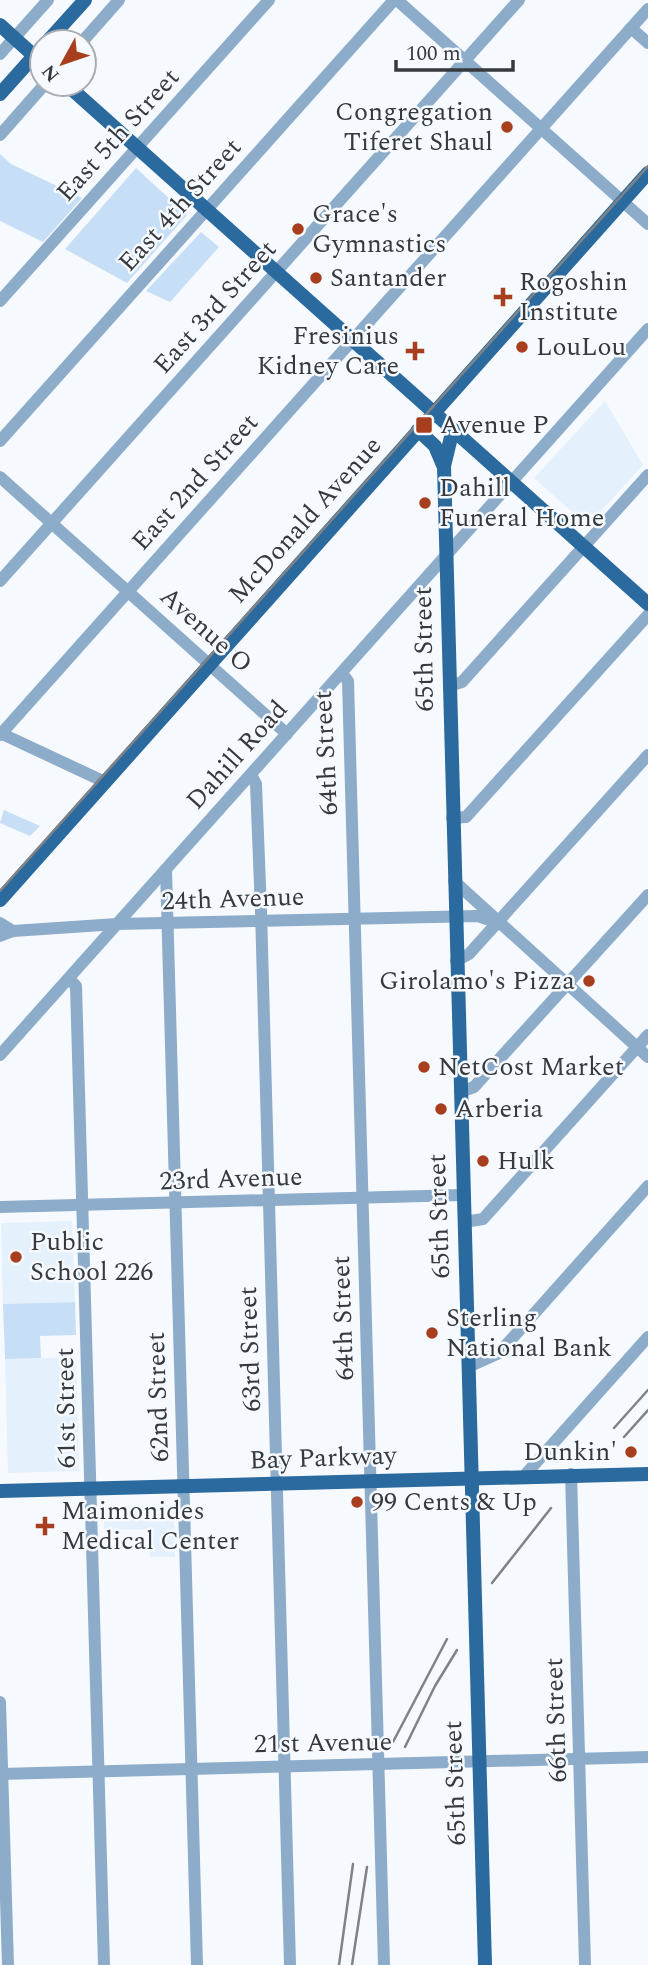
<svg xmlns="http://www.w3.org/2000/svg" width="648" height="1965" font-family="Spectral,serif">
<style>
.built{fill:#e4f1fd}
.green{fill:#c6dff6}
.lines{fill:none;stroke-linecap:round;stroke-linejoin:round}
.minor{stroke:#8cacca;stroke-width:12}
.major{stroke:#2a6a9e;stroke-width:14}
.rail{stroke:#7f8387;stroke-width:2.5}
.poi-dot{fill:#a73f1f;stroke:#f6fafe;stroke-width:2.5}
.labels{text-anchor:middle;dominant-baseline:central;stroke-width:5;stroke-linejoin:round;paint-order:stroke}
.poi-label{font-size:26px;fill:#363a3e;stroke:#f6fafe;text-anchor:start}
.street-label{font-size:26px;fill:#363a3e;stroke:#f6fafe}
</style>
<rect width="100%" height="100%" fill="#f6fafe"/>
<g class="built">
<path d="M605 401 643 465 588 526 534 478Z"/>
<path d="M72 1221 75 1302 3 1304 1 1223Z"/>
<path d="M76 1357 79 1471 8 1473 5 1359Z"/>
<path d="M174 1505 175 1557H150L149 1529 104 1530 103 1506Z"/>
</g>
<g class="green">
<path d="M0 154 11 164 82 198 43 242 0 221Z"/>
<path d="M136 168 187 215 127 283 65 249Z"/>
<path d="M201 232 219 247 170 302 146 291Z"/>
<path d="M4 810 40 826 30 836 0 823Z"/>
<path d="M75 1302 76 1335 40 1336 41 1358 5 1359 3 1304Z"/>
</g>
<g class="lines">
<g class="minor">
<path d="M397 0 648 224"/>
<path d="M631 28 648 43"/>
<path d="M82 42 119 0"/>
<path d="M0 54 48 0"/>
<path d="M0 135 45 84"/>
<path d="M0 301 269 0"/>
<path d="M0 441 394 0"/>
<path d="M0 477 287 734"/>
<path d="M0 581 519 0"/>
<path d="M342 673 348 681 384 1965"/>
<path d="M449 686 462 682 648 475"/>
<path d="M0 733 105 782"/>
<path d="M0 735 648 9"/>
<path d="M251 775 256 784 261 911 290 1965"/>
<path d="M452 818 466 817 648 615"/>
<path d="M166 869 197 1965"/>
<path d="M454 881 648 1057"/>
<path d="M0 923 13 931"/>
<path d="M0 936 13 931 117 924 478 916 498 923"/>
<path d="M456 961 469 954 648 755"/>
<path d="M69 979 76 986 104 1965"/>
<path d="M0 1055 648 329"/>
<path d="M460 1092 474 1087 648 895"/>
<path d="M0 1207 463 1195"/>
<path d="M464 1222 483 1219 648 1035"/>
<path d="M468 1367 499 1353 648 1186"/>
<path d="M571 1474 585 1965"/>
<path d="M525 1475 648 1337"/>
<path d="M0 1702 8 1965"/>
<path d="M0 1774 648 1757"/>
</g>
<g class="major">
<path d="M0 25 42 63"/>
<path d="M47 42 85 0"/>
<path d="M66 84 648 604"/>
<path d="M0 94 42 47"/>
<path d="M453 429 444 466 485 1965"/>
<path d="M418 430 435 446 443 465"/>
<path d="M0 900 648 173"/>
<path d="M0 1491 648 1474"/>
</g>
<g class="rail">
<path d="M0 891 648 166"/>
<path d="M614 1428 648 1390"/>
<path d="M624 1437 648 1410"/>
<path d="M492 1583 551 1508"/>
<path d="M393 1742 447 1639"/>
<path d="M405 1747 435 1686 457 1650"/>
<path d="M339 1965 353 1864"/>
<path d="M352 1965 367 1867"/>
</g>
</g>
<g class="poi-dot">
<circle cx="507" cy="127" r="7"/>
<circle cx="298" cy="229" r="7"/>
<circle cx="316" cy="278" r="7"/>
<path d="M499.5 286.5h7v7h7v7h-7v7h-7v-7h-7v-7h7z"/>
<circle cx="522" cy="347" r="7"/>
<path d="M411.5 340.5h7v7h7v7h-7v7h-7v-7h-7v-7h7z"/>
<rect x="415" y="416" width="18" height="18" rx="3.5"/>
<circle cx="425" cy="503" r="7"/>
<circle cx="589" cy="981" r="7"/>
<circle cx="424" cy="1067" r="7"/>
<circle cx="441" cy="1109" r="7"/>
<circle cx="483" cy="1161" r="7"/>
<circle cx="16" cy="1257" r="7"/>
<circle cx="432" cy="1333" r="7"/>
<circle cx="631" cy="1452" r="7"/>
<circle cx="357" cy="1502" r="7"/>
<path d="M41.5 1515.5h7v7h7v7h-7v7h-7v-7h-7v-7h7z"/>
</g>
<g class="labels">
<g class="poi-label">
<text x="493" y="112" text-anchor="end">Congregation<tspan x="493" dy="30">Tiferet Shaul</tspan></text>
<text x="312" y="214">Grace's<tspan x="312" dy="30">Gymnastics</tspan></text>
<text x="330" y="278">Santander</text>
<text x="519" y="282">Rogoshin<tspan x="519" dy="30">Institute</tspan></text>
<text x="399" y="336" text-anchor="end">Fresinius<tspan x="399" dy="30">Kidney Care</tspan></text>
<text x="536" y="347">LouLou</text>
<text x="440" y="425">Avenue P</text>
<text x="439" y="488">Dahill<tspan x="439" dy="30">Funeral Home</tspan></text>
<text x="575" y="981" text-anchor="end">Girolamo's Pizza</text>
<text x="438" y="1067">NetCost Market</text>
<text x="455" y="1109">Arberia</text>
<text x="497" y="1161">Hulk</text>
<text x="30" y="1242">Public<tspan x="30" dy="30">School 226</tspan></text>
<text x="446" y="1318">Sterling<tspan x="446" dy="30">National Bank</tspan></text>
<text x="617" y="1452" text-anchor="end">Dunkin'</text>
<text x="371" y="1502">99 Cents &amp; Up</text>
<text x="61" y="1511">Maimonides<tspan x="61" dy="30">Medical Center</tspan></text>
</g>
<g class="street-label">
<text transform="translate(118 135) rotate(-48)">East 5th Street</text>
<text transform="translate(180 205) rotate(-48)">East 4th Street</text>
<text transform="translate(215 307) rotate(-48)">East 3rd Street</text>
<text transform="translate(195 482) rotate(-48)">East 2nd Street</text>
<text transform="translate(305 520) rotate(-48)">McDonald Avenue</text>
<text transform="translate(206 630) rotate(42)">Avenue O</text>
<text transform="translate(424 649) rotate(-91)">65th Street</text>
<text transform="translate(326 753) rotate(-93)">64th Street</text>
<text transform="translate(237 755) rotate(-48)">Dahill Road</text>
<text transform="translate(233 899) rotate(-2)">24th Avenue</text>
<text transform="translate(231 1179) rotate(-2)">23rd Avenue</text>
<text transform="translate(439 1216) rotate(-92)">65th Street</text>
<text transform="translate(343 1318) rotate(-92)">64th Street</text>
<text transform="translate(250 1349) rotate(-92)">63rd Street</text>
<text transform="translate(158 1397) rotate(-92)">62nd Street</text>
<text transform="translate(66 1408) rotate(-91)">61st Street</text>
<text transform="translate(323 1458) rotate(-2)">Bay Parkway</text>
<text transform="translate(556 1720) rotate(-92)">66th Street</text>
<text transform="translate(323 1743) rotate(-1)">21st Avenue</text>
<text transform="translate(455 1783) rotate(-92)">65th Street</text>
</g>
</g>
<g transform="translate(63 63) rotate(230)"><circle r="33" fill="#f6fafe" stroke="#a9adb1" stroke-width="2"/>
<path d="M0-5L12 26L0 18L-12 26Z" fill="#a73f1f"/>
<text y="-10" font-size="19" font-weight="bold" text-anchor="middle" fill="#363a3e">N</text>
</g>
<path d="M396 60v10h117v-10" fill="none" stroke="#363a3e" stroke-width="3.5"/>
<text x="406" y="60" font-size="21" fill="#363a3e" stroke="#f6fafe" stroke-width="5" paint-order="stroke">100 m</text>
</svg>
